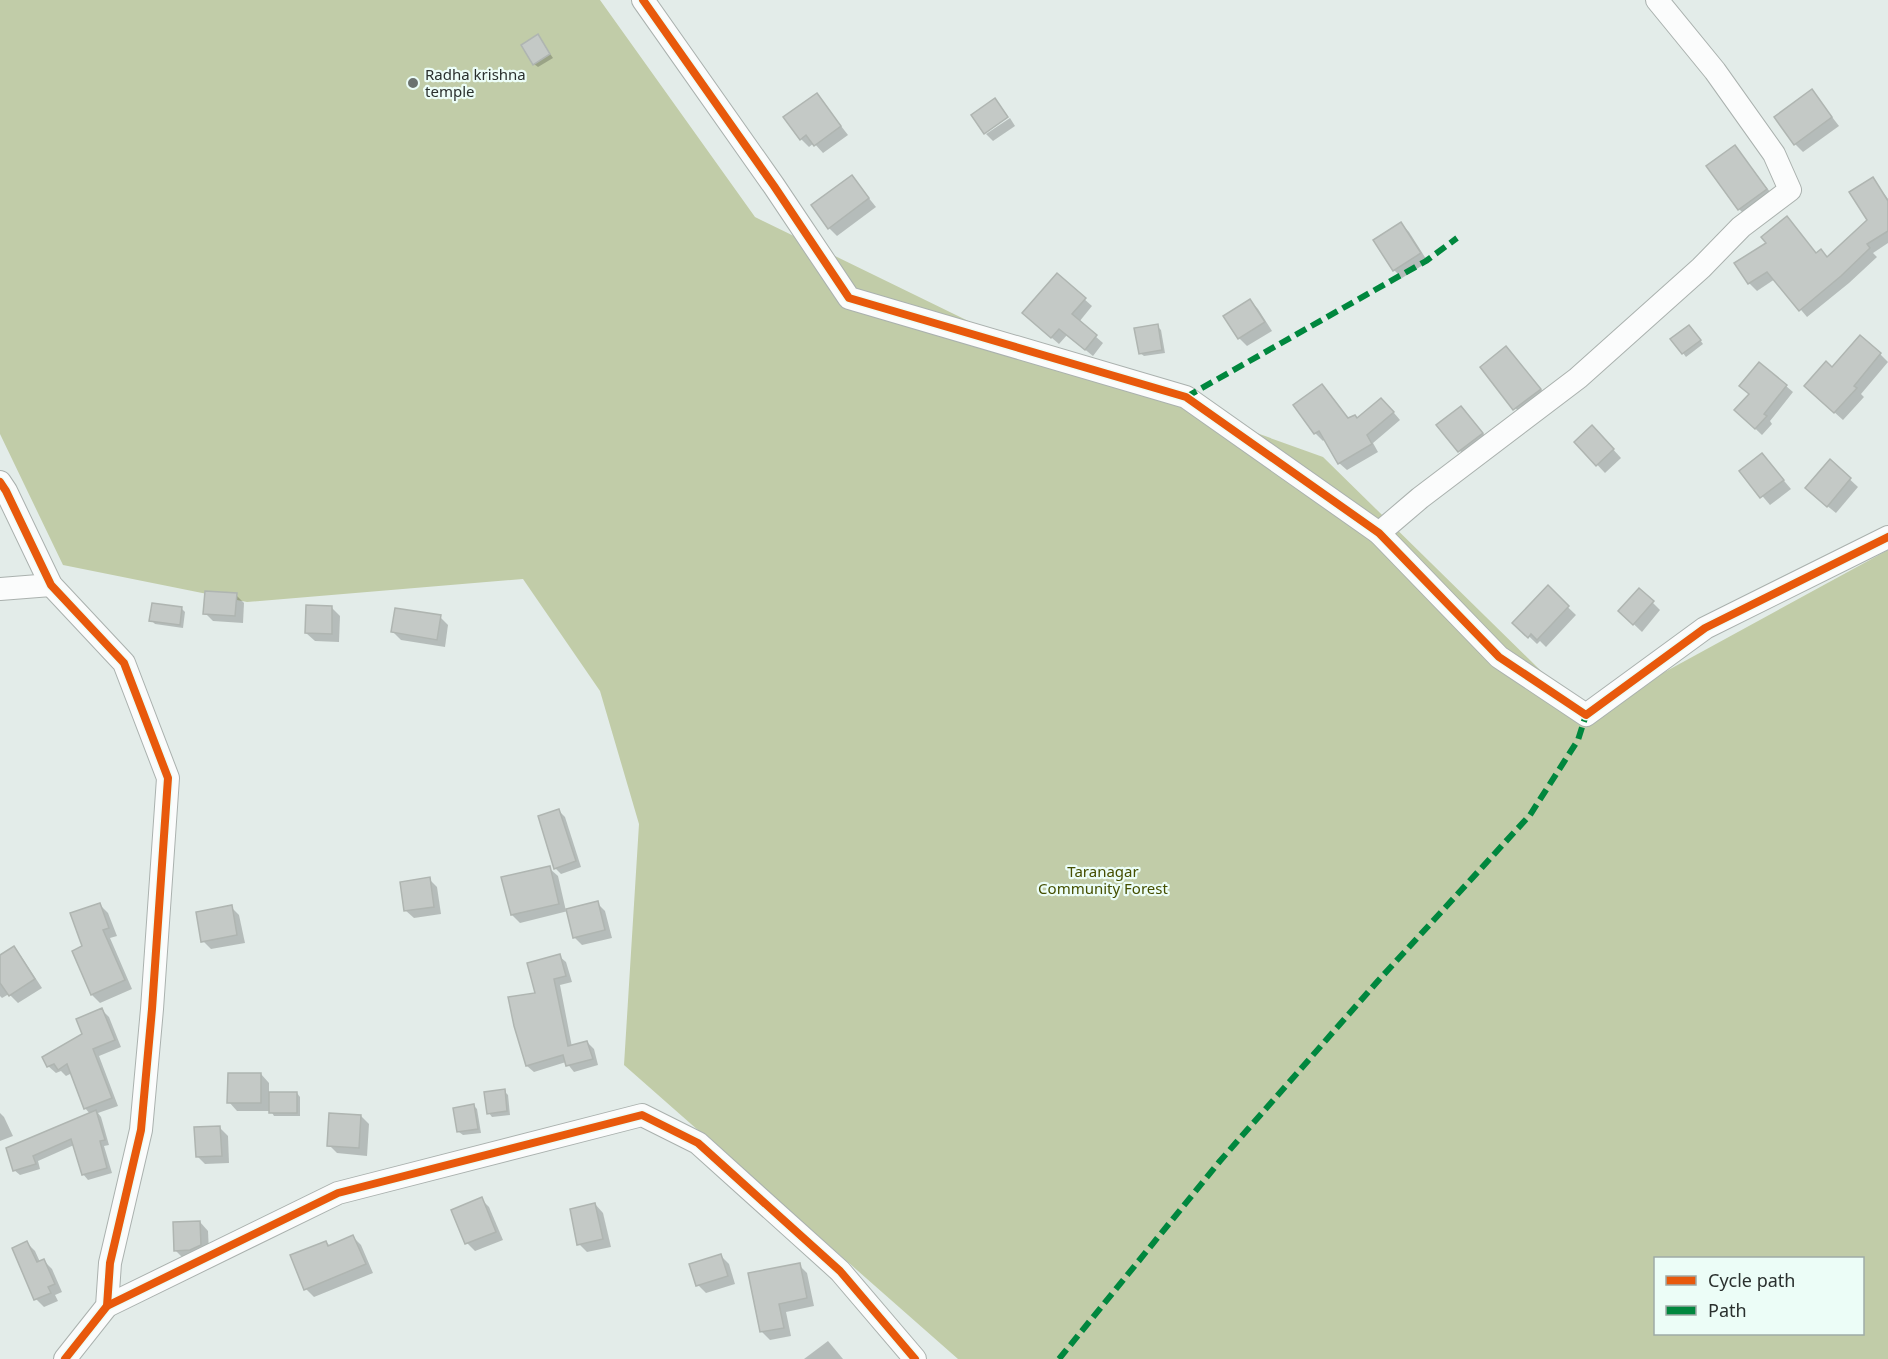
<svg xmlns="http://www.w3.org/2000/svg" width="1888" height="1359" font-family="'Noto Sans',sans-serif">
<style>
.forest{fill:#c1cca8;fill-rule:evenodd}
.shadow{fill:#0003}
.building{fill:#c4c9c6;stroke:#afb5b1;stroke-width:1.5}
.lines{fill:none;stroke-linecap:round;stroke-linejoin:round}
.minor-casing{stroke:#aab1ae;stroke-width:24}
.minor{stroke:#fbfcfc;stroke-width:22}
.quiet{stroke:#00873e;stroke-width:6;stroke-dasharray:12 6;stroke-linecap:butt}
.cycleway-casing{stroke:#ecfdf7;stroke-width:11}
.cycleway{stroke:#e8590c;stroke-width:8}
.poi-dot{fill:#6b726f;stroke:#ecfdf7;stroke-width:2}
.labels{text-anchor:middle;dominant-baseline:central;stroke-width:4.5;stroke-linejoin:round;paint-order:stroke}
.poi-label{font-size:15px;fill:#2a302e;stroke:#ecfdf7;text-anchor:start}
.park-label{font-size:15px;fill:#454f01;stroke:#ecfdf7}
</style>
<rect width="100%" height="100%" fill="#e3ece9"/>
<path class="forest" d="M0 0H600L755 217 1032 352 1323 457 1586 715 1888 550V1359H958L624 1065 639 824 600 691 523 579 247 602 63 565 0 434ZM1656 1258H1862V1334H1656Z"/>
<g class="shadow">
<path d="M538 36 553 58 538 67 534 64Z"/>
<path d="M1812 91 1839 126 1803 152 1795 144Z"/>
<path d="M817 95 848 135 823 153 814 143 809 147 801 139Z"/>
<path d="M1010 118 1015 126 993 141 986 134Z"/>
<path d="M1735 147 1774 197 1747 217 1739 209Z"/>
<path d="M852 177 876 207 837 236 829 228Z"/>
<path d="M1873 179 1888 199V243L1873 253 1877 257 1849 283 1807 317 1775 279 1757 291 1749 283 1769 244 1828 258 1869 220Z"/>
<path d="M1401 224 1409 232 1428 262 1402 278 1394 270Z"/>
<path d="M1057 275 1092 306 1079 322 1103 343 1093 356 1067 335 1059 344 1031 320Z"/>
<path d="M1250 301 1258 309 1272 331 1247 346 1239 338Z"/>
<path d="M1157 326 1161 330 1165 353 1144 356 1140 353Z"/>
<path d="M1693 330 1703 344 1686 357 1683 353Z"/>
<path d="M1880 354 1888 362 1861 394 1864 397 1843 420 1814 394 1833 369Z"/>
<path d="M1514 356 1548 398 1523 417 1482 368Z"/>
<path d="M1322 386 1349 420H1358L1389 407 1400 420 1373 443 1378 452 1347 470 1339 463 1325 439 1323 441 1315 433 1295 405Z"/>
<path d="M1786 386 1793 392 1770 421 1772 424 1762 435 1736 410Z"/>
<path d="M1469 416 1490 442 1467 459 1438 425Z"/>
<path d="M1600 435 1621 458 1605 473 1576 442Z"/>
<path d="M1762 455 1791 489 1770 505 1741 471Z"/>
<path d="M1830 461 1858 487 1836 513 1815 496Z"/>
<path d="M1548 588 1576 615 1546 647 1540 641 1537 644 1515 623Z"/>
<path d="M236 595 244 603 243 623 213 621 205 613Z"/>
<path d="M1652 602 1660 610 1642 632 1620 611Z"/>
<path d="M181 608 185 612 183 628 155 624 151 620Z"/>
<path d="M332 608 340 616 339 642 315 641 306 633Z"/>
<path d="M440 617 448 625 445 647 401 640 393 632Z"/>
<path d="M559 811 565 817 581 867 561 874 555 868Z"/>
<path d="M549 868 558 876 566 911 597 903 605 911 612 938 582 945 574 937 568 911 520 923 512 915Z"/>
<path d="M429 879 437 887 441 914 414 918 405 910Z"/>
<path d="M100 905 108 913 117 936 110 938 132 989 100 1003 92 995 74 952 84 947Z"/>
<path d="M231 907 239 915 245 943 211 949 203 941Z"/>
<path d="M13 948 21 956 42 988 18 1003 9 994 2 998 0 996V957Z"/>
<path d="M559 956 566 962 572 982 560 985 572 1047 587 1042 594 1049 598 1065 574 1072 566 1062 534 1072 527 1066 515 1026Z"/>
<path d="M102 1010 109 1017 121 1047 99 1056 118 1106 98 1113 101 1117 109 1145 104 1146 112 1173 88 1180 83 1174 74 1145 38 1161 40 1169 20 1175 14 1170 8 1149 90 1114 85 1108 72 1073 66 1076 61 1071 56 1073 48 1066 84 1035Z"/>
<path d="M261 1074 269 1083V1093H297L300 1097V1116H274L271 1111H237L229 1102Z"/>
<path d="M504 1091 508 1095 510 1115 492 1117 489 1113Z"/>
<path d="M474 1106 477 1109 481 1133 463 1135 459 1132Z"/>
<path d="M0 1113 4 1117 13 1136 0 1141Z"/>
<path d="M361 1116 369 1124 367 1156 337 1153 329 1145Z"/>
<path d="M220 1128 228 1136 229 1163 205 1164 197 1156Z"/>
<path d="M481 1199 489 1207 503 1240 475 1251 467 1243Z"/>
<path d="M595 1204 603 1213 611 1247 587 1252 579 1244Z"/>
<path d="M200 1222 208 1231 209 1253 183 1258 175 1250Z"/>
<path d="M353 1237 361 1245 373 1273 314 1297 306 1289 326 1242 330 1246Z"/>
<path d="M27 1243 35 1251 40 1262 44 1261 52 1269 62 1292 55 1295 58 1301 44 1307 36 1299Z"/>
<path d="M721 1256 729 1264 735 1284 706 1293 698 1285Z"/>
<path d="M799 1265 807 1273 814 1306 786 1312 791 1336 770 1340 762 1332Z"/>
<path d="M828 1341 843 1359H804Z"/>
</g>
<g class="building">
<path d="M538 34 550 54 533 65 521 45Z"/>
<path d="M1812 89 1832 117 1794 145 1774 117Z"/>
<path d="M817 93 841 126 814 146 806 135 800 140 783 117Z"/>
<path d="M995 98 1008 117 984 134 971 115Z"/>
<path d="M1735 145 1767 189 1738 210 1706 166Z"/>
<path d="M852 175 869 198 828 229 811 205Z"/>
<path d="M1873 177 1888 201V231L1867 244 1870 248 1841 276 1799 311 1767 272 1748 284 1734 263 1766 243 1761 237 1787 216 1816 253 1821 249 1827 257 1867 220 1849 192Z"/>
<path d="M1401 222 1421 253 1393 271 1373 240Z"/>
<path d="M1057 273 1086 298 1072 314 1097 335 1085 350 1059 329 1051 338 1022 313Z"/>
<path d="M1250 299 1265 322 1238 339 1223 316Z"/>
<path d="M1158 324 1162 350 1139 354 1134 328Z"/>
<path d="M1689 325 1701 340 1682 354 1670 339Z"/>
<path d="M1860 335 1881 353 1854 386 1857 388 1834 413 1804 386 1826 361 1832 367Z"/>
<path d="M1506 346 1541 389 1513 410 1480 367Z"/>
<path d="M1759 362 1787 385 1764 414 1767 416 1755 429 1734 410 1749 394 1739 386Z"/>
<path d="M1322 384 1348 418 1355 415 1357 418 1381 398 1394 412 1367 435 1372 444 1338 464 1319 431 1314 434 1293 405Z"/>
<path d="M1461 406 1483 433 1458 452 1436 425Z"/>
<path d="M1592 425 1614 449 1596 466 1574 442Z"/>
<path d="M1762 453 1784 480 1760 498 1739 471Z"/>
<path d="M1830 459 1851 478 1827 507 1805 488Z"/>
<path d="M1548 585 1569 606 1537 640 1531 634 1528 638 1512 623Z"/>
<path d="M1639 588 1654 601 1633 625 1618 611Z"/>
<path d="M205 591 237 593 235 616 203 614Z"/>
<path d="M152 603 182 607 180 625 149 621Z"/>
<path d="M306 605 332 606V634L305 633Z"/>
<path d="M395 608 441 615 437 640 391 632Z"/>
<path d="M559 809 576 861 554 869 538 816Z"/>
<path d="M550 866 559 904 511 915 501 877Z"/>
<path d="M430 877 434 907 404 911 400 882Z"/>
<path d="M598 901 605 930 573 938 566 909Z"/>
<path d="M100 903 109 928 103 930 125 980 91 995 72 951 82 946 70 913Z"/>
<path d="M232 905 237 935 201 942 196 912Z"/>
<path d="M14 946 35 979 9 996 0 983V955Z"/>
<path d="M560 954 566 976 554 979 568 1046 587 1041 593 1059 566 1066 563 1055 526 1066 514 1026 508 997 535 993 527 963Z"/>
<path d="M102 1008 115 1040 93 1049 112 1098 84 1109 67 1064 58 1070 54 1064 47 1067 42 1057 82 1034 76 1019Z"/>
<path d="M228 1073H261V1103H227Z"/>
<path d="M505 1089 507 1111 487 1114 484 1092Z"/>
<rect x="269" y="1092" width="28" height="21"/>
<path d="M474 1104 478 1129 457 1132 453 1108Z"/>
<path d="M96 1110 105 1140 100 1141 107 1168 82 1175 71 1139 33 1156 36 1164 13 1171 6 1148Z"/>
<path d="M329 1113 361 1115 359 1148 327 1146Z"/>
<path d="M220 1126 222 1156 196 1157 194 1127Z"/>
<path d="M482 1197 496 1232 465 1244 451 1210Z"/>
<path d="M595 1203 603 1239 577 1245 570 1209Z"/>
<path d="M200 1221 201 1245 190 1250 174 1251 173 1222Z"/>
<path d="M353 1235 366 1264 304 1290 290 1255 326 1241 328 1246Z"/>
<path d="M27 1241 37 1262 44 1259 55 1284 48 1287 51 1293 34 1300 12 1248Z"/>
<path d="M721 1254 728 1276 696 1286 689 1264Z"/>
<path d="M800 1263 807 1298 779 1304 784 1328 760 1332 748 1273Z"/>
</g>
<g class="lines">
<g class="minor-casing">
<g id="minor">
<path d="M643 0 774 186 849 298 1186 397 1379 533 1499 657 1586 715 1705 628 1888 537"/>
<path d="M0 482 6 491 51 585 124 663 168 778 152 1009 141 1130 110 1263 107 1306 65 1359"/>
<path d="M1379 533 1420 498 1578 378 1701 268 1741 227 1790 190 1774 154 1715 71 1657 0"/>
<path d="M0 589 51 585"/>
<path d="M107 1306 338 1193 642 1115 698 1143 840 1271 915 1359"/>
</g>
</g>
<use href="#minor" class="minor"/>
<g class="quiet">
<path d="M1186 397 1426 261 1457 238"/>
<path d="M1059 1359 1220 1161 1377 982 1530 815 1578 740 1586 715"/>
</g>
<g class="cycleway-casing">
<g id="cycleway">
<path d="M643 0 774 186 849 298 1186 397 1379 533 1499 657 1586 715 1705 628 1888 537"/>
<path d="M0 482 6 491 51 585 124 663 168 778 152 1009 141 1130 110 1263 107 1306 65 1359"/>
<path d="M107 1306 338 1193 642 1115 698 1143 840 1271 915 1359"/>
</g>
</g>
<use href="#cycleway" class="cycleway"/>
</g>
<circle class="poi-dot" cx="413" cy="83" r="6"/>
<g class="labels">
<g class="poi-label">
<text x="425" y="74">Radha krishna<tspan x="425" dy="17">temple</tspan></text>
</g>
<g class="park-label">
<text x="1103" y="871">Taranagar<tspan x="1103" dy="17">Community Forest</tspan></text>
</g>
</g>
<rect x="1654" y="1257" width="210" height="78" fill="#ecfdf7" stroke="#9eaba7" stroke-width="1.5"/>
<rect x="1666" y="1276" width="30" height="9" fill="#e8590c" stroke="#9eaba7" stroke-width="1.5"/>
<text x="1708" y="1287" font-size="18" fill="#2a302e">Cycle path</text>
<rect x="1666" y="1306" width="30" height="9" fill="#00873e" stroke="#9eaba7" stroke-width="1.5"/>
<text x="1708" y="1317" font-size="18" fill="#2a302e">Path</text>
</svg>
